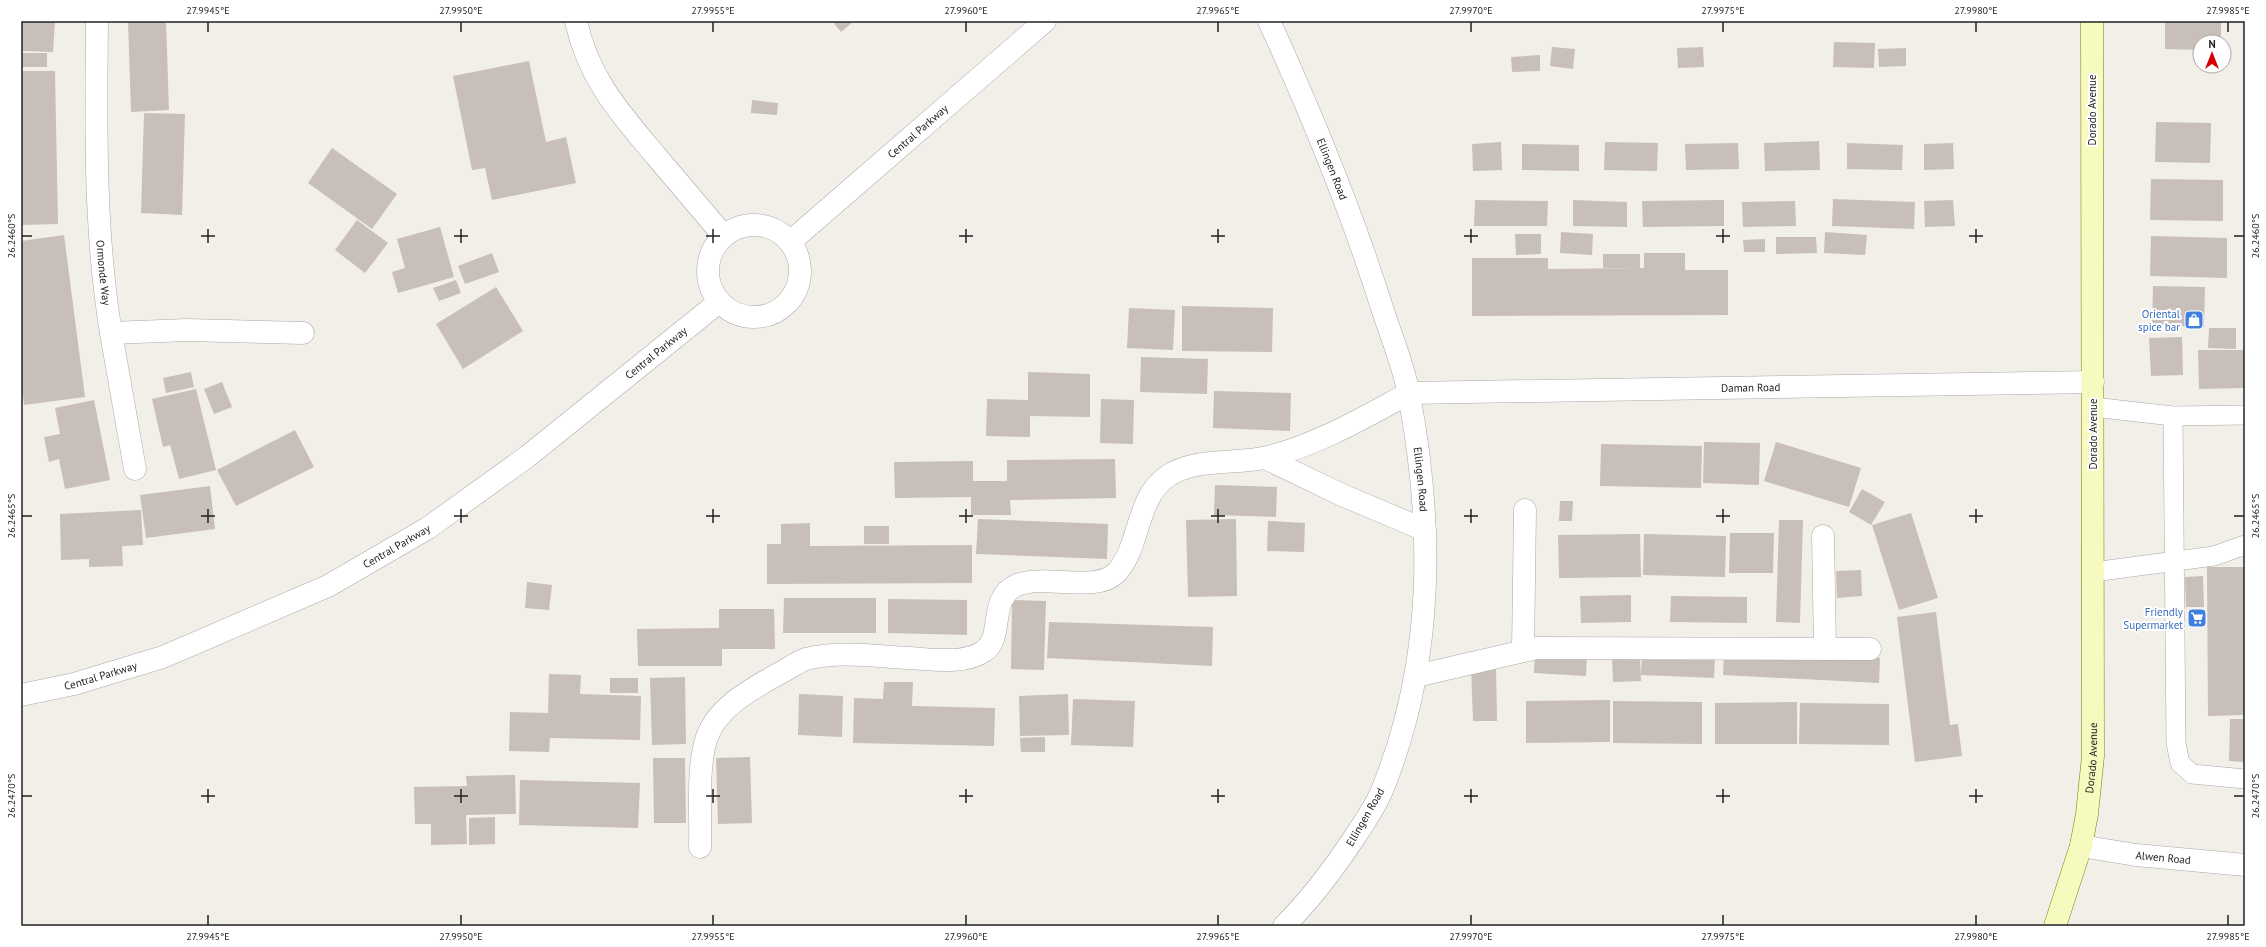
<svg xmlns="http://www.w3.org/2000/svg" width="2266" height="947" font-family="'PT Sans',sans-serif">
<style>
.building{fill:#c7bfb8}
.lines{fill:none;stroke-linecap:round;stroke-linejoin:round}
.lane-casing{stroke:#a9a9a9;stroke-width:20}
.street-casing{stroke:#a9a9a9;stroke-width:23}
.secondary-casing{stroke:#707d05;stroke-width:23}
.lane{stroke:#fff;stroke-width:19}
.street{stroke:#fff;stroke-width:22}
.secondary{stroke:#f7fabf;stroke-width:22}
.ticks{fill:none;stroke:#222;stroke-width:1.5}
.labels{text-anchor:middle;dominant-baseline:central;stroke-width:4;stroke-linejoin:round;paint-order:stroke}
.street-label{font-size:11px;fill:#222;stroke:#fff}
.shop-label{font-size:11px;fill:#366cbe;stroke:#fff;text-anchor:end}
.neatline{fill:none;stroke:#222;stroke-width:1.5}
.ticks-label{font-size:10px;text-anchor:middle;fill:#222}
</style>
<rect width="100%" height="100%" fill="#f2efe9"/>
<g class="building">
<path d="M21 21H55L53 52 21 51Z"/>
<path d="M128 21H166L169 110 131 112Z"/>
<path d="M832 21H854L841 32Z"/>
<path d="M2165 21H2221V42H2200V50L2165 49Z"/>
<path d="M1834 42 1875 43 1874 68 1833 67Z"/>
<path d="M1552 47 1575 49 1573 69 1550 66Z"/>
<path d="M1703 47 1704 67 1678 68 1677 48Z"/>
<path d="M1906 48V66L1879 67 1878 49Z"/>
<rect x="21" y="53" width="26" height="14"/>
<path d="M1540 55V71L1512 72 1511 57Z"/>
<path d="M529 61 546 142 566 137 576 183 492 200 485 168 472 170 453 76Z"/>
<path d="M21 71H55L58 224 21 225Z"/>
<path d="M752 100 778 103 777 115 751 113Z"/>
<path d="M144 113 185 114 182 215 141 213Z"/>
<path d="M2156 122 2211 123 2210 163 2155 162Z"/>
<path d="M1819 141 1820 170 1765 171 1764 143Z"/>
<path d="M1501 142 1502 170 1473 171 1472 144Z"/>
<path d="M1605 142 1658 143 1657 171 1604 170Z"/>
<path d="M1738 143 1739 169 1686 170 1685 144Z"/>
<path d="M1847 143 1903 145 1902 170 1847 169Z"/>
<path d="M1953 143 1954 169 1924 170V144Z"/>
<path d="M1522 144 1579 145V171L1522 170Z"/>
<path d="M332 148 397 194 372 229 308 183Z"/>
<path d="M2151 179 2223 180V221L2150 220Z"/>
<path d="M1833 199 1915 202 1914 229 1832 226Z"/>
<path d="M1475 200 1548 201 1547 226H1474Z"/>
<path d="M1573 200 1627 202V227L1573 226Z"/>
<path d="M1724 200V226L1643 227 1642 201Z"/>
<path d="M1953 200 1955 226 1925 227 1924 201Z"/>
<path d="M1795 201 1796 226 1743 227 1742 202Z"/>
<path d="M357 220 388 243 365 273 335 250Z"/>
<path d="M440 227 454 277 398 293 392 272 405 268 397 239Z"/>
<path d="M1561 232 1593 234 1592 255 1560 253Z"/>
<path d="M1825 232 1867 235 1865 255 1824 253Z"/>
<path d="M1515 234H1541V254L1516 255Z"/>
<path d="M64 235 85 397 24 405 21 377V241Z"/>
<path d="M2151 236 2227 238V278L2150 276Z"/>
<path d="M1776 237H1816L1817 253 1776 254Z"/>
<path d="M1765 239V252H1744L1743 240Z"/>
<path d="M492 253 499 272 465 284 458 266Z"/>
<path d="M1644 253H1685V270H1728V315L1472 316V258H1548V269L1644 268Z"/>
<rect x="1603" y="254" width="37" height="14"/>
<path d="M456 280 461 293 439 301 433 288Z"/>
<path d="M2153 286 2205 287 2204 327 2152 325Z"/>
<path d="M496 287 523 331 463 369 436 324Z"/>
<path d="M1182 306 1273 308 1272 352 1182 351Z"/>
<path d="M1129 308 1175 310 1173 350 1127 348Z"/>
<path d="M2209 328H2236V349L2208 348Z"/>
<path d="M2182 337 2183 375 2151 376 2149 338Z"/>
<path d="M2198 350H2245V388L2199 389Z"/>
<path d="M1141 357 1208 359 1207 394 1140 392Z"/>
<path d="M191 372 194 387 166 393 163 378Z"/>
<path d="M1028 372 1090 374V417L1030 416V437L986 436 987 399 1028 400Z"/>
<path d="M222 382 232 407 214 414 204 389Z"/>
<path d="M196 389 216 470 179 479 170 445 163 447 152 399Z"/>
<path d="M1214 391 1291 393 1290 431 1213 428Z"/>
<path d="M1101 399 1134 400 1133 444 1100 443Z"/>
<path d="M94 400 110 480 65 489 59 459 49 462 44 437 60 434 55 408Z"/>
<path d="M295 430 314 467 236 506 217 470Z"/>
<path d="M1704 442 1760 443 1759 485 1703 483Z"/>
<path d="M1776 442 1861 468 1849 507 1764 481Z"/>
<path d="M1601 444 1702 446 1701 488 1600 486Z"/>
<path d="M1115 459 1116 498 1010 500 1011 515H971V497L895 498 894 462 973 461V481H1007V460Z"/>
<path d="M1215 485 1277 487 1276 517 1214 515Z"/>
<path d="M210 486 215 529 146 538 140 495Z"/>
<path d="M1862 489 1885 502 1871 525 1849 512Z"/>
<path d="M1560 501H1573L1572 521H1559Z"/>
<path d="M141 510 143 545 122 546 123 566 89 567V559L61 560 60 514Z"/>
<path d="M1911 513 1938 598 1899 610 1872 525Z"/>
<path d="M978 519 1108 524 1107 559 976 554Z"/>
<path d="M1236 519 1237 596 1188 597 1186 520Z"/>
<path d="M1779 520H1803L1800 623 1776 622Z"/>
<path d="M1268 521 1305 523 1304 552 1267 551Z"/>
<path d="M810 523V546L972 545V583L767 584V544H781V524Z"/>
<rect x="864" y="526" width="25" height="18"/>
<path d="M1730 533H1774L1773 573H1729Z"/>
<path d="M1640 534 1641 577 1559 578 1558 535Z"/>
<path d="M1644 534 1726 536 1725 577 1643 575Z"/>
<path d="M2207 567H2245V715L2208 716Z"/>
<path d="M1861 570 1862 596 1837 598 1836 571Z"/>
<path d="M2203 576 2204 607H2186L2185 577Z"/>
<path d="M527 582 552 585 549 610 525 608Z"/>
<path d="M1631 595V622L1581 623 1580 596Z"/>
<path d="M1671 596 1747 597V623L1670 622Z"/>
<path d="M784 598H876V633H783Z"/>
<path d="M888 599 967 600V635L888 633Z"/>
<path d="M1012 600 1046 601 1044 670 1011 669Z"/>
<path d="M719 609H774L775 649H722V666H638L637 629 719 628Z"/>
<path d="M1936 612 1950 725 1958 724 1962 756 1915 762 1897 617Z"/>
<path d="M1049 622 1213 627 1212 666 1047 658Z"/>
<path d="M1535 651 1587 654 1586 676 1534 673Z"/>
<path d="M1724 651 1880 658 1879 683 1723 675Z"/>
<path d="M1642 652 1715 657 1714 678 1641 675Z"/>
<path d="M1640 656 1641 681 1613 682 1612 657Z"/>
<path d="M1496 666 1497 721H1473L1471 667Z"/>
<path d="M549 674 581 675 580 694 641 696 640 740 550 738 549 752 509 751 510 712 548 713Z"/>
<path d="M685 677 686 744 652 745 650 678Z"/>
<rect x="610" y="678" width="28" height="15"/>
<path d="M884 682H913L912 706 995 708 994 746 853 743 854 698 883 699Z"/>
<path d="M799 694 843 696 842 737 798 735Z"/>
<path d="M1068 694 1069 735 1020 736 1019 696Z"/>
<path d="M1073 699 1135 701 1133 747 1071 745Z"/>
<path d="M1610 700V742L1526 743V701Z"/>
<path d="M1613 701 1702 702V744L1613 743Z"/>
<path d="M1797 702V744H1715V703Z"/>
<path d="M1800 703 1889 704V745L1799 744Z"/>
<path d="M2230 719H2245V762L2229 761Z"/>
<path d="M1045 737V752H1021L1020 738Z"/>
<path d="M750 757 752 823 718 824 716 758Z"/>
<path d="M653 758H685L686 823H654Z"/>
<path d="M515 775 516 814 466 815 467 844 431 845V824H415L414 787 467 786 466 776Z"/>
<path d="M520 780 640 783 638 828 519 825Z"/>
<path d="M495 817V844L469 845V818Z"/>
</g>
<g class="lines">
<g class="lane-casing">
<g id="lane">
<path d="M2093 407 2173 416 2245 415"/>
<path d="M2173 416 2176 743 2180 763 2192 774 2245 779"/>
<path d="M2093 572 2214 556 2245 545"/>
</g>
</g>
<g class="street-casing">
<g id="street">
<path id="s1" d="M97 21C96 125 94 229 111 333L187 330 303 333"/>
<path d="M576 21C588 78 620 113 656 156 678 182 701 209 723 235"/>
<path id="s2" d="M1269 21C1312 115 1352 212 1383 311 1392 338 1404 367 1409 395 1434 528 1434 661 1383 788 1377 804 1366 820 1356 835 1335 867 1312 898 1284 926"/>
<circle cx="754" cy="271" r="46"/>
<path id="s3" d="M790 242 1045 21"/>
<path d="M111 333 135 469"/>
<path d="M1265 458 1342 495 1425 530"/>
<path d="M1823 536 1825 649"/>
<path d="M1523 651 1525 510"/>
<path d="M1416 676 1537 648 1870 649"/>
<path id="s4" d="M21 695 74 684 163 657 328 586 428 528 528 456 719 302"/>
<path id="s5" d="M2081 846 2136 855 2245 865"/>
<path id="s6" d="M700 847C701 816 697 769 706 740 716 707 752 689 780 673 788 669 797 662 806 659 839 651 874 656 908 658 930 659 965 665 984 651 1005 637 987 598 1017 585 1045 574 1096 593 1116 573 1141 547 1135 498 1168 476 1196 457 1237 465 1268 457 1319 444 1363 418 1409 393L2093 382"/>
</g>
</g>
<g class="secondary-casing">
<g id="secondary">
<path id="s7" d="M2055 926 2081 846 2087 814 2093 756 2092 21"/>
</g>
</g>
<use href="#lane" class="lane"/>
<use href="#street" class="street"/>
<use href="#secondary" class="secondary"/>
</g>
<path class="ticks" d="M208 22V32M461 22V32M713 22V32M966 22V32M1218 22V32M1471 22V32M1723 22V32M1976 22V32M2228 22V32M208 229V243M461 229V243M713 229V243M966 229V243M1218 229V243M1471 229V243M1723 229V243M1976 229V243M22 236H32M201 236H215M454 236H468M706 236H720M959 236H973M1211 236H1225M1464 236H1478M1716 236H1730M1969 236H1983M2234 236H2244M208 509V523M461 509V523M713 509V523M966 509V523M1218 509V523M1471 509V523M1723 509V523M1976 509V523M22 516H32M201 516H215M454 516H468M706 516H720M959 516H973M1211 516H1225M1464 516H1478M1716 516H1730M1969 516H1983M2234 516H2244M208 789V803M461 789V803M713 789V803M966 789V803M1218 789V803M1471 789V803M1723 789V803M1976 789V803M22 796H32M201 796H215M454 796H468M706 796H720M959 796H973M1211 796H1225M1464 796H1478M1716 796H1730M1969 796H1983M2234 796H2244M208 915V925M461 915V925M713 915V925M966 915V925M1218 915V925M1471 915V925M1723 915V925M1976 915V925M2228 915V925"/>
<defs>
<g id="shop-square" transform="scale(1)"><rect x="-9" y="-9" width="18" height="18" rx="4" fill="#3f7fe0" stroke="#fff"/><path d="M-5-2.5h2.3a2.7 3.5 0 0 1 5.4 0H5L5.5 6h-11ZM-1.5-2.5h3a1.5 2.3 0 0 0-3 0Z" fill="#fff"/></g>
<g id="supermarket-square" transform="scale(1)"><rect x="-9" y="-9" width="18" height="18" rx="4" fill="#3f7fe0" stroke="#fff"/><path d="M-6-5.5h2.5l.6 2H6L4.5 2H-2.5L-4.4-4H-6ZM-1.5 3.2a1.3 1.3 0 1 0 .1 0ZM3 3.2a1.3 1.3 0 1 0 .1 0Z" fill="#fff"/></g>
</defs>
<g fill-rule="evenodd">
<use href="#shop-square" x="2194" y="320"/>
<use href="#supermarket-square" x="2197" y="618"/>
</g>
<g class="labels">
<g class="street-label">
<text transform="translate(2092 110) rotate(-90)">Dorado Avenue</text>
<text stroke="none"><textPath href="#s3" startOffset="169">Central Parkway</textPath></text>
<text stroke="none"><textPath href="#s2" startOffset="161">Ellingen Road</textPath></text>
<text stroke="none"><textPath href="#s1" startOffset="252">Ormonde Way</textPath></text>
<text stroke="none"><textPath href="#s4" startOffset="730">Central Parkway</textPath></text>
<text stroke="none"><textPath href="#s6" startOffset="1310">Daman Road</textPath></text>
<text transform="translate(2093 434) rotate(-90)">Dorado Avenue</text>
<text stroke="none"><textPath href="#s2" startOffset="485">Ellingen Road</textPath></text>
<text stroke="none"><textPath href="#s4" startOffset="406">Central Parkway</textPath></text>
<text stroke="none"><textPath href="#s4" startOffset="82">Central Parkway</textPath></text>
<text stroke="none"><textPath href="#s7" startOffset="173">Dorado Avenue</textPath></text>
<text transform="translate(1365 817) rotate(-60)">Ellingen Road</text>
<text stroke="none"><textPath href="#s5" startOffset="83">Alwen Road</textPath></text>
</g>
<g class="shop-label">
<text x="2180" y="314">Oriental<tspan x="2180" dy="13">spice bar</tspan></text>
<text x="2183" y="612">Friendly<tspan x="2183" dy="13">Supermarket</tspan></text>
</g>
</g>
<rect width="2266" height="947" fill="none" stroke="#ffffff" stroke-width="44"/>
<g transform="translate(2212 54)"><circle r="19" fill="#ffffff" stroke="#a7a7a7"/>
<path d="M0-3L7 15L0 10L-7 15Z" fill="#d40000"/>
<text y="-6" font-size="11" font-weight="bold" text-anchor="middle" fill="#222222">N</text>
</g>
<rect x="22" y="22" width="2222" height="903" class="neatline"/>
<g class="ticks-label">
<text x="208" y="14">27.9945°E</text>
<text x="461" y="14">27.9950°E</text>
<text x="713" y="14">27.9955°E</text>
<text x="966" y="14">27.9960°E</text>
<text x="1218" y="14">27.9965°E</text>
<text x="1471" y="14">27.9970°E</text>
<text x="1723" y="14">27.9975°E</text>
<text x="1976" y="14">27.9980°E</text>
<text x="2228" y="14">27.9985°E</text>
<text transform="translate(11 236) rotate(-90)" y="4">26.2460°S</text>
<text transform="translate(2255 236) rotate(-90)" y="4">26.2460°S</text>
<text transform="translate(11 516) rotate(-90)" y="4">26.2465°S</text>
<text transform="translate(2255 516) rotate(-90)" y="4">26.2465°S</text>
<text transform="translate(11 796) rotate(-90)" y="4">26.2470°S</text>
<text transform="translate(2255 796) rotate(-90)" y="4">26.2470°S</text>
<text x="208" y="940">27.9945°E</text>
<text x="461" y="940">27.9950°E</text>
<text x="713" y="940">27.9955°E</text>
<text x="966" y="940">27.9960°E</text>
<text x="1218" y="940">27.9965°E</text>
<text x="1471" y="940">27.9970°E</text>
<text x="1723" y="940">27.9975°E</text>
<text x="1976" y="940">27.9980°E</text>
<text x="2228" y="940">27.9985°E</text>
</g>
</svg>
